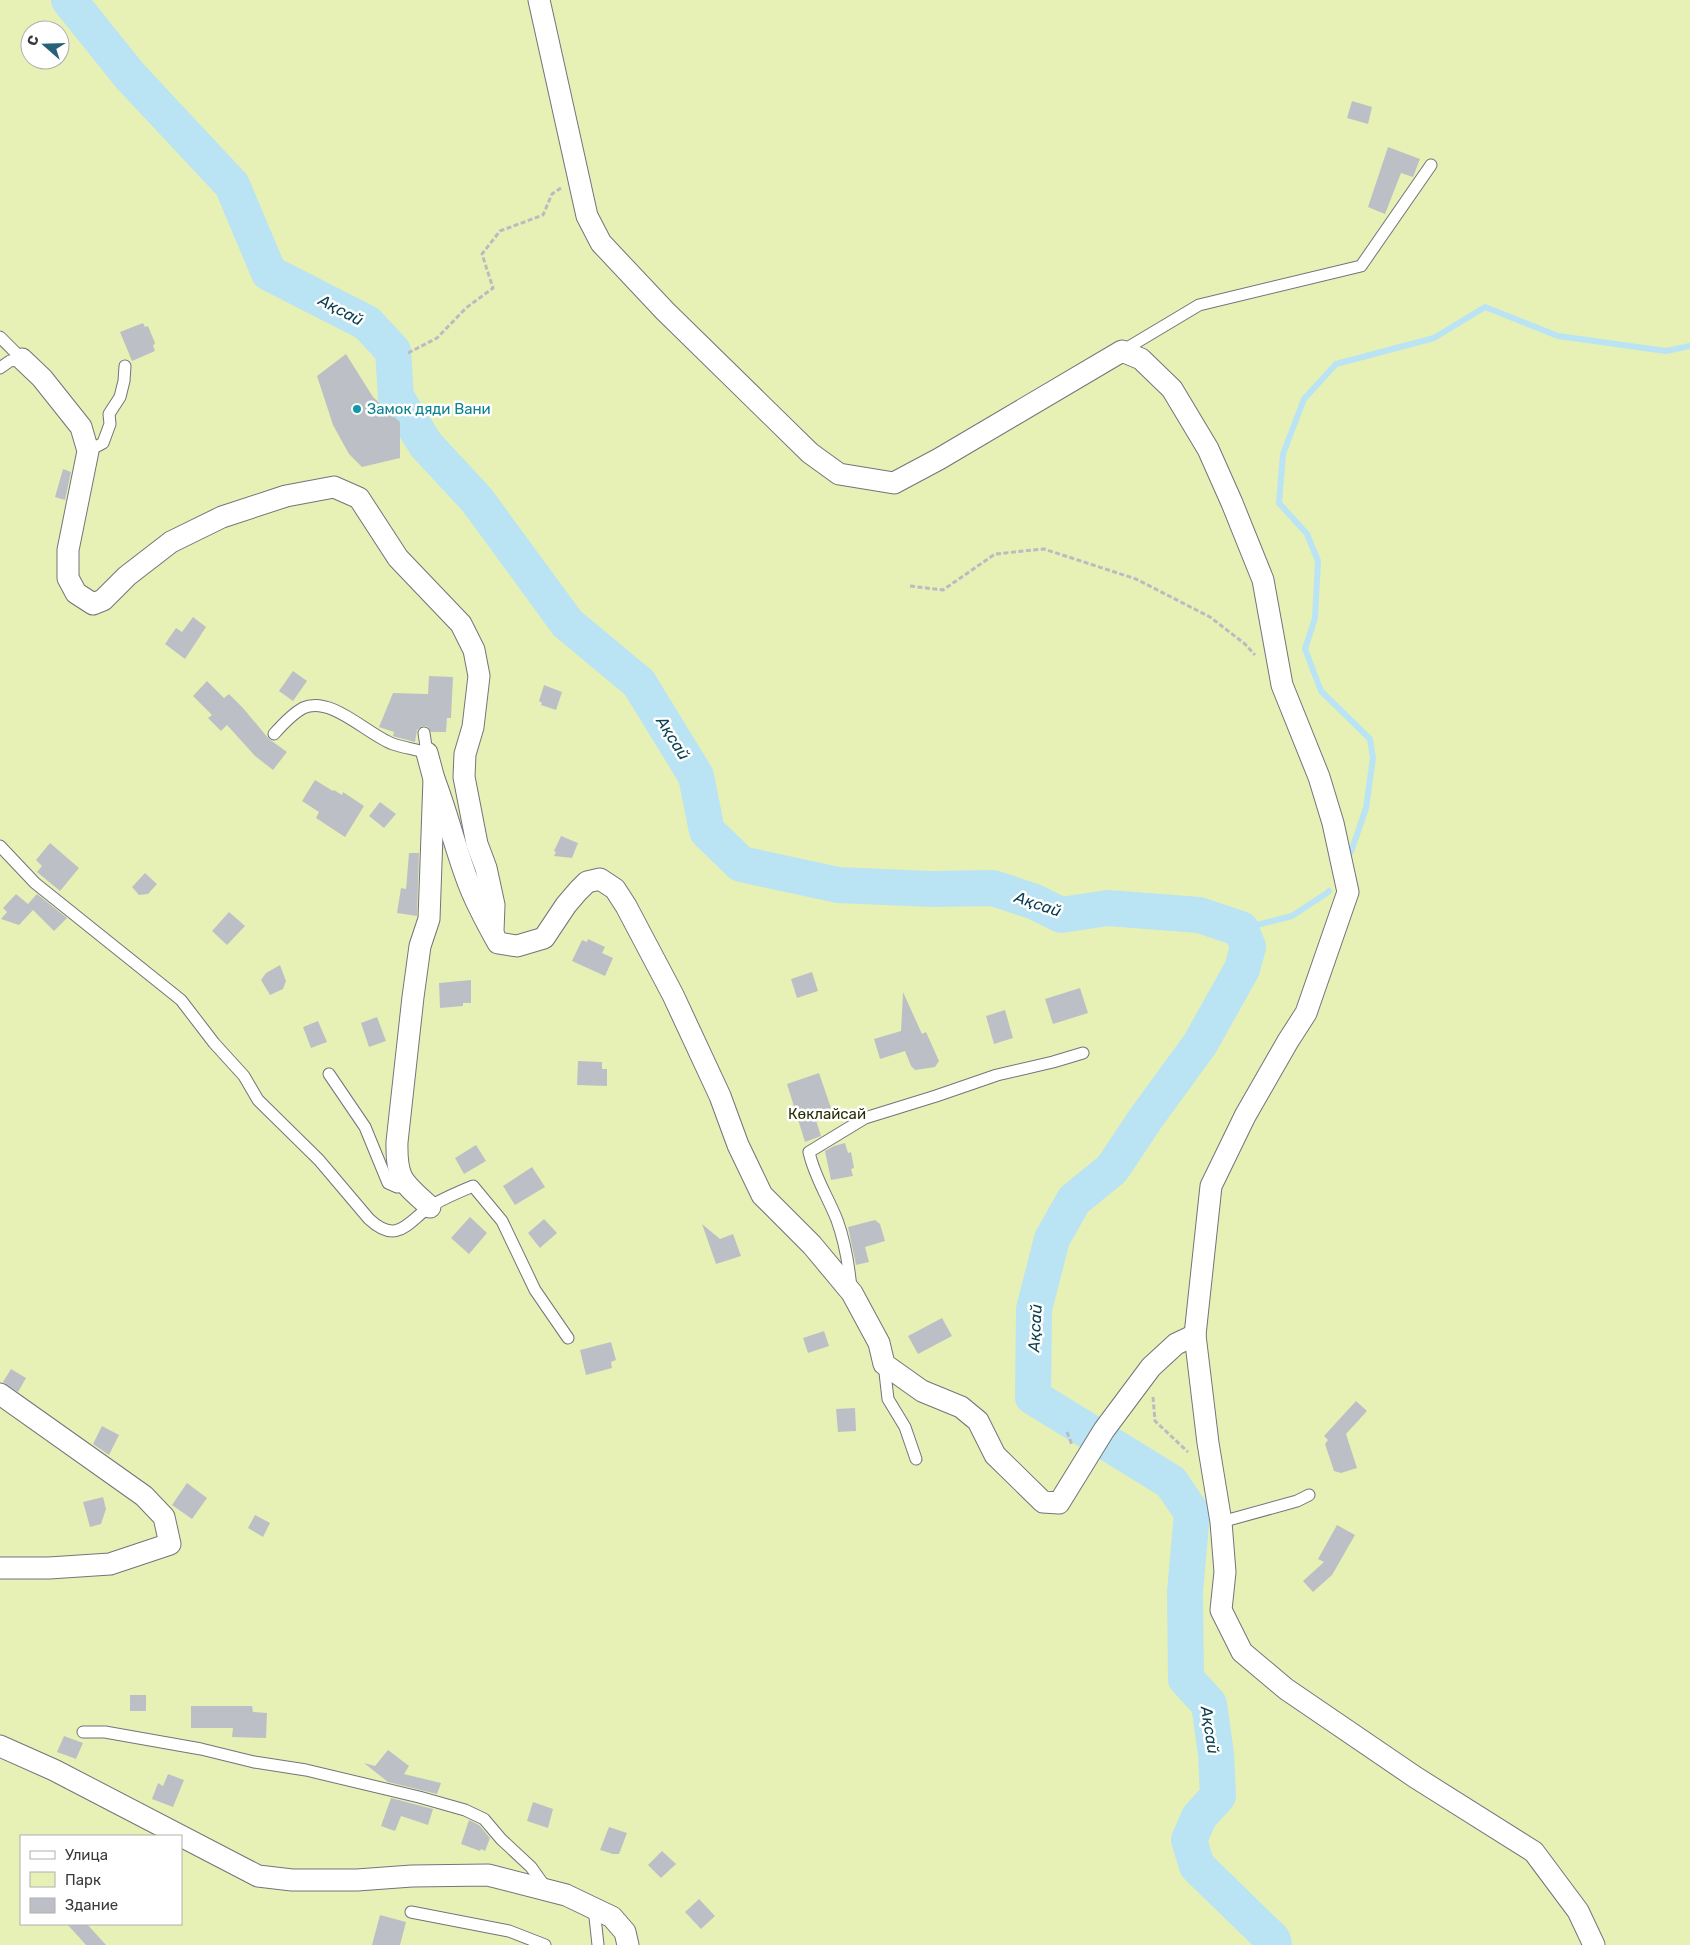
<svg xmlns="http://www.w3.org/2000/svg" width="1690" height="1945" font-family="Rubik,sans-serif">
<style>
.green{fill:#e7f1b5;fill-rule:evenodd}
.lines{fill:none;stroke-linecap:round;stroke-linejoin:round}
.stream{stroke:#bae3f4;stroke-width:6}
.river{stroke:#bae3f4;stroke-width:36}
.building{fill:#bcc0c6}
.lane-casing{stroke:#71757a;stroke-width:13}
.street-casing{stroke:#71757a;stroke-width:23}
.path{stroke:#b9bcc1;stroke-width:3;stroke-dasharray:5 2.5;stroke-linecap:butt}
.lane{stroke:#fff;stroke-width:11}
.street{stroke:#fff;stroke-width:21}
.culture-dot{fill:#0f9aa8;stroke:#fff;stroke-width:2}
.labels{text-anchor:middle;dominant-baseline:central;stroke-width:5;stroke-linejoin:round;paint-order:stroke}
.culture-label{font-size:15px;fill:#0d838f;stroke:#fff;text-anchor:start}
.park-label{font-size:15px;fill:#282d03;stroke:#fff}
.water-label{font-size:16px;font-style:italic;fill:#0b4152;stroke:#fff}
</style>
<rect width="100%" height="100%" fill="#f4f8fe"/>
<path class="green" d="M0 0H1690V1945H0ZM30 30H60V60H30ZM21 1836H181V1924H21Z"/>
<g class="lines">
<g class="stream">
<path d="M1351 852 1366 808 1373 758 1370 739 1321 691 1305 649 1315 618 1318 561 1307 534 1279 503 1283 454 1304 399 1336 364 1434 338 1485 307 1558 336 1666 351 1690 346"/>
<path d="M1241 929 1292 916 1327 893 1329 891"/>
</g>
<path class="river" d="M69 0 130 76 232 185 269 273 367 323 393 351 396 397 426 445 477 500 567 623 639 683 696 776 707 831 741 864 838 885 931 889 993 888 1035 902 1061 915 1108 908 1199 915 1241 929 1248 947 1242 969 1200 1044 1146 1118 1112 1169 1074 1200 1052 1239 1034 1309 1033 1397 1171 1482 1192 1513 1185 1592 1186 1679 1209 1704 1216 1754 1218 1796 1199 1817 1189 1840 1197 1866 1273 1940 1274 1945"/>
</g>
<g class="building">
<path d="M1352 101 1372 107 1368 124 1347 118Z"/>
<path d="M1388 147 1420 159 1413 177 1401 173 1385 214 1368 207Z"/>
<path d="M143 323 145 327 148 326 155 343 153 346 155 351 132 361 120 332Z"/>
<path d="M346 354 373 397 400 422V458L362 467 349 454 333 425 317 376Z"/>
<path d="M63 469 71 472 65 500 55 497Z"/>
<path d="M193 617 206 627 185 659 165 644 176 628 182 632Z"/>
<path d="M293 671 307 681 293 701 279 691Z"/>
<path d="M429 676 453 677 451 718H447L446 732H431L427 726H422L417 730 415 742 396 737 393 736 394 732 379 727 393 693 428 694Z"/>
<path d="M207 681 224 698 229 694 243 708 269 739 287 752 273 770 255 756 227 725 221 731 208 718 212 715 193 696Z"/>
<path d="M544 685 562 692 556 710 541 705 542 703 539 701Z"/>
<path d="M315 780 333 791 334 790 342 795 343 792 364 806 345 837 316 818 319 812 302 801Z"/>
<path d="M380 802 396 814 384 828 369 816Z"/>
<path d="M561 836 578 843 572 858 554 856 556 852 554 851Z"/>
<path d="M50 843 79 868 60 891 37 872 42 866 36 860Z"/>
<path d="M409 853H419L417 916 397 913 401 888 406 889Z"/>
<path d="M145 873 157 884 148 894 139 895 132 887Z"/>
<path d="M16 894 28 904 37 894 67 918 54 931 33 910 19 925 1 919 7 912 3 908Z"/>
<path d="M229 912 245 926 227 945 212 931Z"/>
<path d="M588 939 605 947 602 953 613 958 605 976 572 961 582 940 587 942Z"/>
<path d="M280 965 286 981 283 989 270 995 261 980 266 973Z"/>
<path d="M812 972 818 991 797 998 791 979Z"/>
<path d="M471 980V1003H463V1006L440 1008 439 983Z"/>
<path d="M1080 988 1088 1013 1053 1024 1045 999Z"/>
<path d="M903 992 922 1034 926 1032 939 1061 935 1067 915 1070 911 1066 905 1051 880 1059 874 1039 901 1031Z"/>
<path d="M1005 1010 1013 1038 994 1044 986 1016Z"/>
<path d="M377 1017 386 1041 369 1047 361 1023Z"/>
<path d="M318 1021 327 1042 311 1048 303 1027Z"/>
<path d="M578 1061 602 1062V1069H607V1086L577 1085Z"/>
<path d="M819 1073 831 1108 814 1114 821 1136 805 1142 787 1084Z"/>
<path d="M845 1143 848 1153 851 1152 854 1168 851 1169 853 1176 831 1180 825 1151 834 1146Z"/>
<path d="M476 1145 486 1161 464 1174 455 1158Z"/>
<path d="M532 1167 545 1187 515 1205 503 1186Z"/>
<path d="M470 1217 487 1233 469 1254 451 1238Z"/>
<path d="M544 1219 557 1233 540 1248 528 1233Z"/>
<path d="M875 1220 880 1224 885 1241 865 1247 869 1262 856 1265 848 1227Z"/>
<path d="M702 1224 720 1239 733 1234 741 1256 716 1264Z"/>
<path d="M942 1318 952 1336 918 1354 908 1336Z"/>
<path d="M824 1331 829 1346 808 1353 803 1338Z"/>
<path d="M611 1342 616 1360 611 1362 612 1368 586 1375 580 1350Z"/>
<path d="M11 1369 26 1378 18 1392 3 1382Z"/>
<path d="M1356 1401 1367 1411 1346 1434 1357 1468 1341 1473 1334 1471 1325 1444 1328 1440 1324 1436Z"/>
<path d="M855 1408 856 1431 838 1432 836 1409Z"/>
<path d="M102 1426 119 1435 109 1455 93 1444Z"/>
<path d="M187 1483 207 1498 192 1519 172 1505Z"/>
<path d="M103 1497 106 1509 101 1524 90 1527 83 1502Z"/>
<path d="M255 1515 270 1523 263 1537 248 1528Z"/>
<path d="M1337 1525 1355 1535 1332 1575 1313 1592 1303 1581 1324 1562 1318 1559Z"/>
<rect x="130" y="1695" width="16" height="16"/>
<path d="M191 1706H252L253 1712 267 1713 266 1738 232 1737 233 1728H191Z"/>
<path d="M64 1736 83 1743 76 1759 57 1752Z"/>
<path d="M388 1750 409 1766 404 1774 441 1783 437 1794 388 1782 364 1763 375 1766Z"/>
<path d="M168 1774 184 1780 173 1807 152 1799 158 1783 163 1786Z"/>
<path d="M391 1798 433 1809 428 1825 401 1816 395 1831 381 1826Z"/>
<path d="M533 1802 553 1809 548 1828 527 1821Z"/>
<path d="M469 1820 479 1825 490 1838 485 1851 481 1849 480 1851 461 1844Z"/>
<path d="M609 1827 627 1833 619 1854H613L600 1850Z"/>
<path d="M662 1851 676 1864 661 1878 648 1865Z"/>
<path d="M699 1899 715 1916 701 1929 685 1912Z"/>
<path d="M380 1915 406 1922 400 1945H372Z"/>
<path d="M67 1924H87L106 1945H86Z"/>
</g>
<g class="lines">
<g class="lane-casing">
<g id="lane">
<path d="M0 337 22 359"/>
<path d="M1122 351 1199 305 1361 266 1431 165"/>
<path d="M0 368 10 361 22 359"/>
<path d="M88 451 103 443 110 424 109 414 120 397 124 381 125 366"/>
<path d="M274 734C282 725 292 714 303 708 331 695 368 735 393 744 404 748 416 749 427 753L424 733"/>
<path d="M0 846 35 883 181 1000 214 1043 244 1076 258 1100 319 1160 369 1219C398 1246 408 1221 431 1206 444 1198 459 1192 473 1186L502 1221 535 1290 568 1338"/>
<path d="M329 1074 365 1127 388 1183 397 1187 407 1186"/>
<path d="M851 1289C849 1266 845 1242 837 1220 828 1197 814 1176 809 1152L865 1118 936 1096 997 1075 1053 1062 1083 1053"/>
<path d="M884 1364 888 1399 905 1427 916 1459"/>
<path d="M1221 1522 1297 1501 1309 1495"/>
<path d="M83 1732H105L201 1749 254 1762 306 1770 419 1797 465 1810 484 1819 501 1839 531 1867 546 1888"/>
<path d="M594 1908 598 1945"/>
<path d="M411 1912 509 1931 545 1945"/>
</g>
</g>
<g class="street-casing">
<g id="street">
<path d="M539 0 587 216 601 243 665 311 810 453 839 474 894 483 939 459 1122 351 1141 359 1172 389 1208 449 1232 503 1263 580 1282 685 1319 777 1333 823 1348 892 1306 1013 1288 1041 1245 1116 1211 1186 1195 1335 1208 1443 1221 1522 1225 1572 1221 1610 1242 1652 1286 1689 1415 1777 1534 1852 1578 1911 1594 1945"/>
<path d="M22 359 42 378 81 427 88 451 68 550V578L76 593 93 604 103 600 127 576 171 542 222 517 286 496 334 487 359 498 398 558 461 624 474 650 479 676 473 727 465 754 464 777 477 844 486 868 494 905 493 931"/>
<path d="M427 753 434 779 429 919 420 946 413 997 397 1142C396 1180 403 1182 430 1207"/>
<path d="M434 779C448 815 456 852 470 887 478 907 488 925 498 943L517 946 544 938 566 905 578 891 587 882 600 879 615 889 626 906 673 995 720 1096 738 1145 762 1195 812 1245 852 1293 879 1343 884 1364 922 1391 961 1407 978 1421 995 1455 1043 1502 1059 1503 1104 1430 1151 1367 1176 1344 1195 1335"/>
<path d="M0 1394 144 1496 164 1517 170 1544 110 1564 49 1568H0"/>
<path d="M0 1746 54 1770 258 1876 292 1880H357L412 1876 488 1875 566 1895 612 1917 625 1932 628 1945"/>
</g>
</g>
<g class="path">
<path d="M408 353 437 338 466 308 493 288 482 254 500 231 543 215 552 194 561 188"/>
<path d="M910 586 943 590 995 554 1044 549 1136 579 1210 617 1245 644 1255 655"/>
<path d="M1153 1397 1155 1421 1188 1452"/>
<path d="M1067 1432 1072 1445"/>
</g>
<use href="#lane" class="lane"/>
<use href="#street" class="street"/>
</g>
<circle class="culture-dot" cx="357" cy="409" r="5"/>
<g class="labels">
<g class="culture-label">
<text x="367" y="409">Замок дяди Вани</text>
</g>
<g class="park-label">
<text x="827" y="1114">Көклайсай</text>
</g>
<g class="water-label">
<text transform="translate(341 310) rotate(28)">Ақсай</text>
<text transform="translate(673 738) rotate(58)">Ақсай</text>
<text transform="translate(1038 904) rotate(19)">Ақсай</text>
<text transform="translate(1035 1328) rotate(-87)">Ақсай</text>
<text transform="translate(1210 1730) rotate(81)">Ақсай</text>
</g>
</g>
<rect x="20" y="1835" width="162" height="90" fill="#ffffff" stroke="#b0b0b1"/>
<rect x="30" y="1851" width="25" height="8" fill="#ffffff" stroke="#b0b0b1"/>
<text x="65" y="1860" font-size="15" fill="#393a3d">Улица</text>
<rect x="30" y="1872" width="25" height="15" fill="#e7f1b5" stroke="#b0b0b1"/>
<text x="65" y="1885" font-size="15" fill="#393a3d">Парк</text>
<rect x="30" y="1898" width="25" height="15" fill="#bcc0c6" stroke="#b0b0b1"/>
<text x="65" y="1910" font-size="15" fill="#393a3d">Здание</text>
<g transform="translate(45 45) rotate(290)"><circle r="24" fill="#ffffff" stroke="#b0b0b1"/>
<path d="M0-4L9 19L0 12L-9 19Z" fill="#27627a"/>
<text y="-8" font-size="14" font-weight="bold" text-anchor="middle" fill="#393a3d">С</text>
</g>
</svg>
